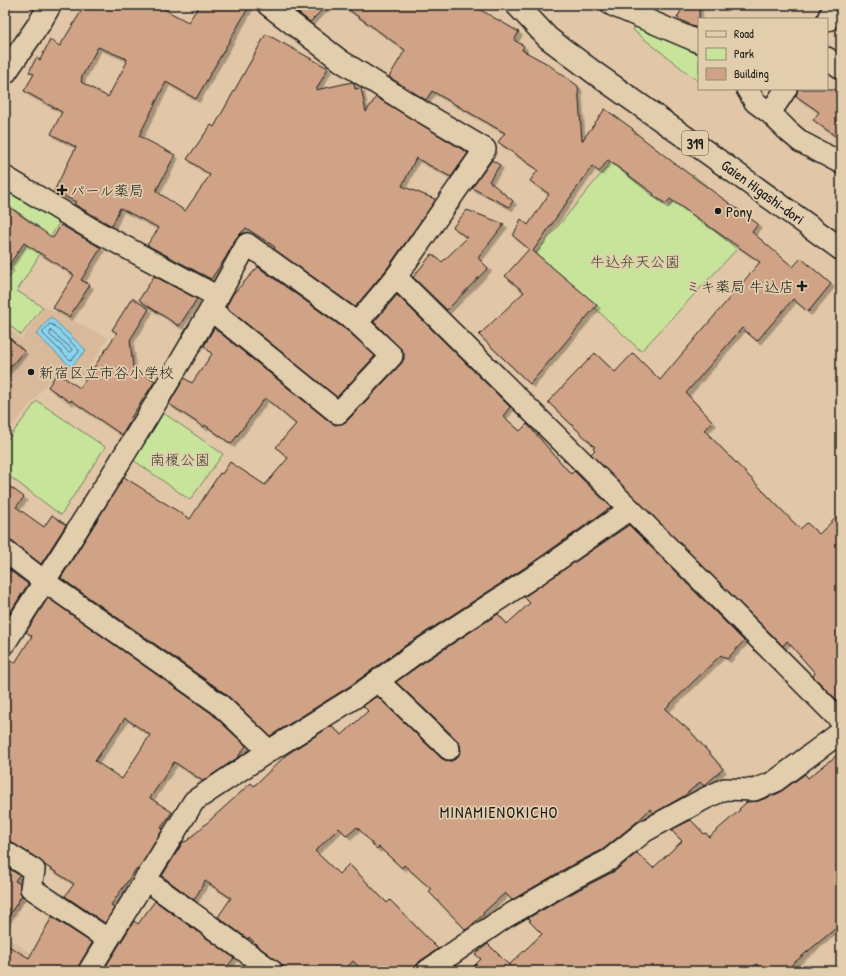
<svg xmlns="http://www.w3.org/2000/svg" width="846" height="976" font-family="'Patrick Hand','Klee One',sans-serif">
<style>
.built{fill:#d8b99a}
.green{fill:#c8e49b;stroke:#72805c}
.water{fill:#8cd4ee;stroke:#5f8a9a}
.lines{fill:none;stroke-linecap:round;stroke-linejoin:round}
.shore{stroke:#496670;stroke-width:1}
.building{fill:#d0a387;stroke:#1c1c1c;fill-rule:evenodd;filter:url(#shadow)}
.street-casing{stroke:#1c1c1c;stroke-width:24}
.secondary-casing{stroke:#1c1c1c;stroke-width:25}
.primary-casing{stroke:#1c1c1c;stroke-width:25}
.street{stroke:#e2cead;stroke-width:21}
.secondary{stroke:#e2cead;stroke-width:22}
.primary{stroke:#e2cead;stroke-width:22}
.poi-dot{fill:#1c1c1c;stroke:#e2cead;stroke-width:1.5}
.labels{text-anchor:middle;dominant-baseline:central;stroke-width:3.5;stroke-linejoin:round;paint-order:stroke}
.shield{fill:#e2cead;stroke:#575148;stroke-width:1}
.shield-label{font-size:14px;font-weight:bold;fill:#1c1c1c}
.poi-label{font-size:15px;fill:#1c1c1c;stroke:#e2cead;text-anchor:start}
.street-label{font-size:15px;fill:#1c1c1c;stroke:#e2cead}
.park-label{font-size:15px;fill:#3e4435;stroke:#e2cead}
.neighbourhood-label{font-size:16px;letter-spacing:1px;fill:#1c1c1c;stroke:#e2cead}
</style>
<defs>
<filter id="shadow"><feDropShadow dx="3.5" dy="3.5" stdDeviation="0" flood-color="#0004"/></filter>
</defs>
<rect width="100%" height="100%" fill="#e1c7a7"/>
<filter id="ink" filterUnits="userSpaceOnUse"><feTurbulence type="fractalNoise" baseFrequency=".025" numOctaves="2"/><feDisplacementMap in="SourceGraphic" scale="8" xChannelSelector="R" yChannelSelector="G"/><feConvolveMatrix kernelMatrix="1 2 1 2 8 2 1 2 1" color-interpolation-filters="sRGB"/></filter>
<g filter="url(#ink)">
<g class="built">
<path d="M45 307 108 338 81 380 74 375 71 379 58 370 5 435V326L21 339Z"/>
<path d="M5 862 28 876 31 891 5 935Z"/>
<path d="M7 938 61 971H5V942Z"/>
</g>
<g class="green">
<path d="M639 21 699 49V82L633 30Z"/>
<path d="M611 162 668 208 693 175 708 187 691 212 737 249 641 351 536 253Z"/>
<path d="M5 188 61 220 17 291 43 307 21 335 5 321V283L14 271 10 268 39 227 5 203Z"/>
<path d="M37 401 105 447 61 515 5 473V443Z"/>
<path d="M162 412 223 454 190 500 132 459Z"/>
</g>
<path class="water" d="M51 317 86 350 71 367 36 334Z"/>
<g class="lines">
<g class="shore">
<path d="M50 324 53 325 79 350V352L71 360 69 359 43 334V332Z"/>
<path d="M51 331 72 349 71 352H69L50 335V333Z"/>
</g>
</g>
<g class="building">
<path d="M85 5H156L188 22 200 5H250L196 99 166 82 139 136 175 155 156 191 185 211 210 175 187 159 211 125 214 127 266 34 328 68 316 90 352 82 354 83 355 89 361 88 366 112 376 97 468 153 451 177 416 158 402 186 435 199V201L386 270 355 307 274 249 275 247 246 228 236 238 226 257 211 279 147 245 159 228 120 208 112 226 74 204 76 202 54 191 76 147 51 134 62 112 24 91 34 74 29 72 36 58 40 60 50 40 60 46ZM98 47 127 59 126 61 127 62 108 97 81 82 82 79 81 78Z"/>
<path d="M289 5H327L310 22Z"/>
<path d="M342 5H472L519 32 514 40 524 46 522 50 546 63 578 86 582 141 605 109 633 129 632 130 674 163 758 224 752 232 793 267 801 258 831 284 808 312 793 299 757 341 742 328 686 393 713 422 704 430 800 529 807 523 819 534 841 513V704L813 676 815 673 787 641 783 646 591 454 595 450 593 448 595 447 548 402 595 353 615 372 633 353 660 380 760 262 670 199 666 204 653 195 654 194 608 160 599 172 592 166 533 251 597 305 530 384 479 335 524 292 505 276 529 249 513 236 521 219 528 225 549 194 530 181 538 170 498 142 505 133 432 91 426 100 389 77 405 50Z"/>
<path d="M684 5H699V29L677 18Z"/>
<path d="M798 89H834L841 94V140L813 120 819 112 796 96Z"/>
<path d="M492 160 500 165 489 181 513 201 509 207 472 188Z"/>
<path d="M5 204 53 238 61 225 101 248 81 280 90 285 69 317 53 308 74 275 24 243 5 271Z"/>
<path d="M467 210 504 224 478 258 488 268 447 310 413 277 432 254 442 262 467 238 453 227Z"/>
<path d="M258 267 349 332 375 356 337 397 226 307 233 294Z"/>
<path d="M154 276 197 299 179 326 139 300Z"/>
<path d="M397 295 510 407 503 416 520 431 527 424 571 474 574 471 611 507 532 563 406 645 350 686 270 736 226 694 61 578 124 477 190 519 220 473 222 474 230 462 265 485 288 458 276 447 296 424 265 398 231 444 205 425 204 427 169 404 184 378 192 383 212 354 204 346 214 328 330 422 335 425 341 424 347 421 401 364 404 359V353L400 348 374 322Z"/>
<path d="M132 298 149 309 130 340 133 367 155 381 130 419 131 420 122 435 71 400 70 402 48 387 57 373 80 388 117 333 112 330Z"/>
<path d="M5 334 24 351 5 373Z"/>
<path d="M5 483 24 497 16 507 44 527 52 515 66 525 41 564 5 536Z"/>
<path d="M629 525 744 641 727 659 721 655 665 709 691 732 723 769 704 786 700 782 684 796 654 813 650 809 638 821 602 850 568 867 512 900 505 893 483 913 484 914 466 930 429 892 431 889 404 865 402 868 379 847 377 849 357 827 347 836 339 828 315 851 339 874 349 864 387 903 390 900 438 949 420 961 416 966 415 971H363L353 961 343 971H284L283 966 279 962 259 947 249 937 248 939 218 917 231 898 205 881 194 900 162 876 183 842 187 841 251 783 254 786 286 755 331 726 342 735 368 711 363 706 377 696 441 758 447 761H452L457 758 461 751 460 745 457 740 396 682 420 665 498 614 507 624 530 603 524 597Z"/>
<path d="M9 570 28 584 6 619 5 618V577Z"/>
<path d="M48 598 211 713 246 746 237 758 203 781 174 762 150 798 172 812 161 828 163 829 138 870 136 869 111 905 114 908 105 923 65 896 74 884 45 865 40 860 11 842 5 840V656L15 663 32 636 26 632ZM125 718 150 735 122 779 95 761Z"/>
<path d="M841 752V924L784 971H762L757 964 745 971H469L481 959 475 954 488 944 509 965 542 934 529 921 531 920 528 918 580 889 615 871 637 853 653 868 682 841 671 830 691 820 704 834 706 833 709 837 740 810 739 809 747 802 758 801 779 793 805 774 808 778Z"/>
<path d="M5 866 19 875 15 881 20 884V892L22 895 5 922Z"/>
<path d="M155 901 234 958 224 971H103L134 921 138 924Z"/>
<path d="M52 917 92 943 79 965 77 971H5V944L29 958Z"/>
</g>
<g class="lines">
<g class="street-casing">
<g id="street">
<path d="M268 5 341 61 419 110 485 149 396 277 357 323"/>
<path d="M612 5 699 42"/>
<path d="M827 21 832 10V5"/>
<path d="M827 58 841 68"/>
<path d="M747 89 755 102 770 113 788 131 801 142 841 163"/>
<path d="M770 113 786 89"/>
<path d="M5 177 90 228 218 297"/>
<path d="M396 277 630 509 841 721"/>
<path d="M5 551 44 581 219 704 269 751"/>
<path d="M5 643C89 512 173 381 247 244L357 323 392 356 338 413 211 310"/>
<path d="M378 681 449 749"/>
<path d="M5 852 34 870 31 888 107 939"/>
<path d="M145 879 272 971"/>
<path d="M89 971 194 801 269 751 357 696 413 655 539 573 630 509"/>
<path d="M427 971 504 918 574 878 609 860 645 831 704 799 725 789 754 790 774 782 841 732"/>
</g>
</g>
<g class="secondary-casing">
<path id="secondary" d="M5 73 39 24 50 5"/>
</g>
<g class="primary-casing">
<path id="primary" d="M517 5 548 38 596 74 712 156 841 249"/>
</g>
<use href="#street" class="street"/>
<use href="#secondary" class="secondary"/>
<use href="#primary" class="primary"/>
</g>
</g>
<g class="poi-dot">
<path d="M60 184h4v4h4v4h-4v4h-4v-4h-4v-4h4z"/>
<circle cx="718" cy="211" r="4"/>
<path d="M800 280h4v4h4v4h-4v4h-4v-4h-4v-4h4z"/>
<circle cx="31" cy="372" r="4"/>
</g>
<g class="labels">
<rect class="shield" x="682" y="131" width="26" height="24" rx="3"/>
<g class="shield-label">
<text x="695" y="143">319</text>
</g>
<g class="poi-label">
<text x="70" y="190">パール薬局</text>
<text x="726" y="211">Pony</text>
<text x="794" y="286" text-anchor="end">ミキ薬局 牛込店</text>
<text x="39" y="372">新宿区立市谷小学校</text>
</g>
<g class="street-label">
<text transform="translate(763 192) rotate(36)">Gaien Higashi-dori</text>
</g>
<g class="park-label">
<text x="635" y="261">牛込弁天公園</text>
<text x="180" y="459">南榎公園</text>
</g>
<g class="neighbourhood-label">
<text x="499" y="812">MINAMIENOKICHO</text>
</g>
</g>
<rect width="846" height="976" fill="none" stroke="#e2cead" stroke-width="20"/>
<rect x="10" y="10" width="826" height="956" fill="none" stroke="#1c1c1c" stroke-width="1.5" filter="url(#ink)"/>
<rect x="698" y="18" width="130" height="72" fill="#e2cead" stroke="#938773"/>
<rect x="706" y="31" width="20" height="6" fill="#e2cead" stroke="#938773"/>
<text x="734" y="38" font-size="12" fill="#1c1c1c">Road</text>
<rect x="706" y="48" width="20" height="12" fill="#c8e49b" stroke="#938773"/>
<text x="734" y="58" font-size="12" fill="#1c1c1c">Park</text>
<rect x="706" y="68" width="20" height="12" fill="#d0a387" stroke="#938773"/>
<text x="734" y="78" font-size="12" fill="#1c1c1c">Building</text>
</svg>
